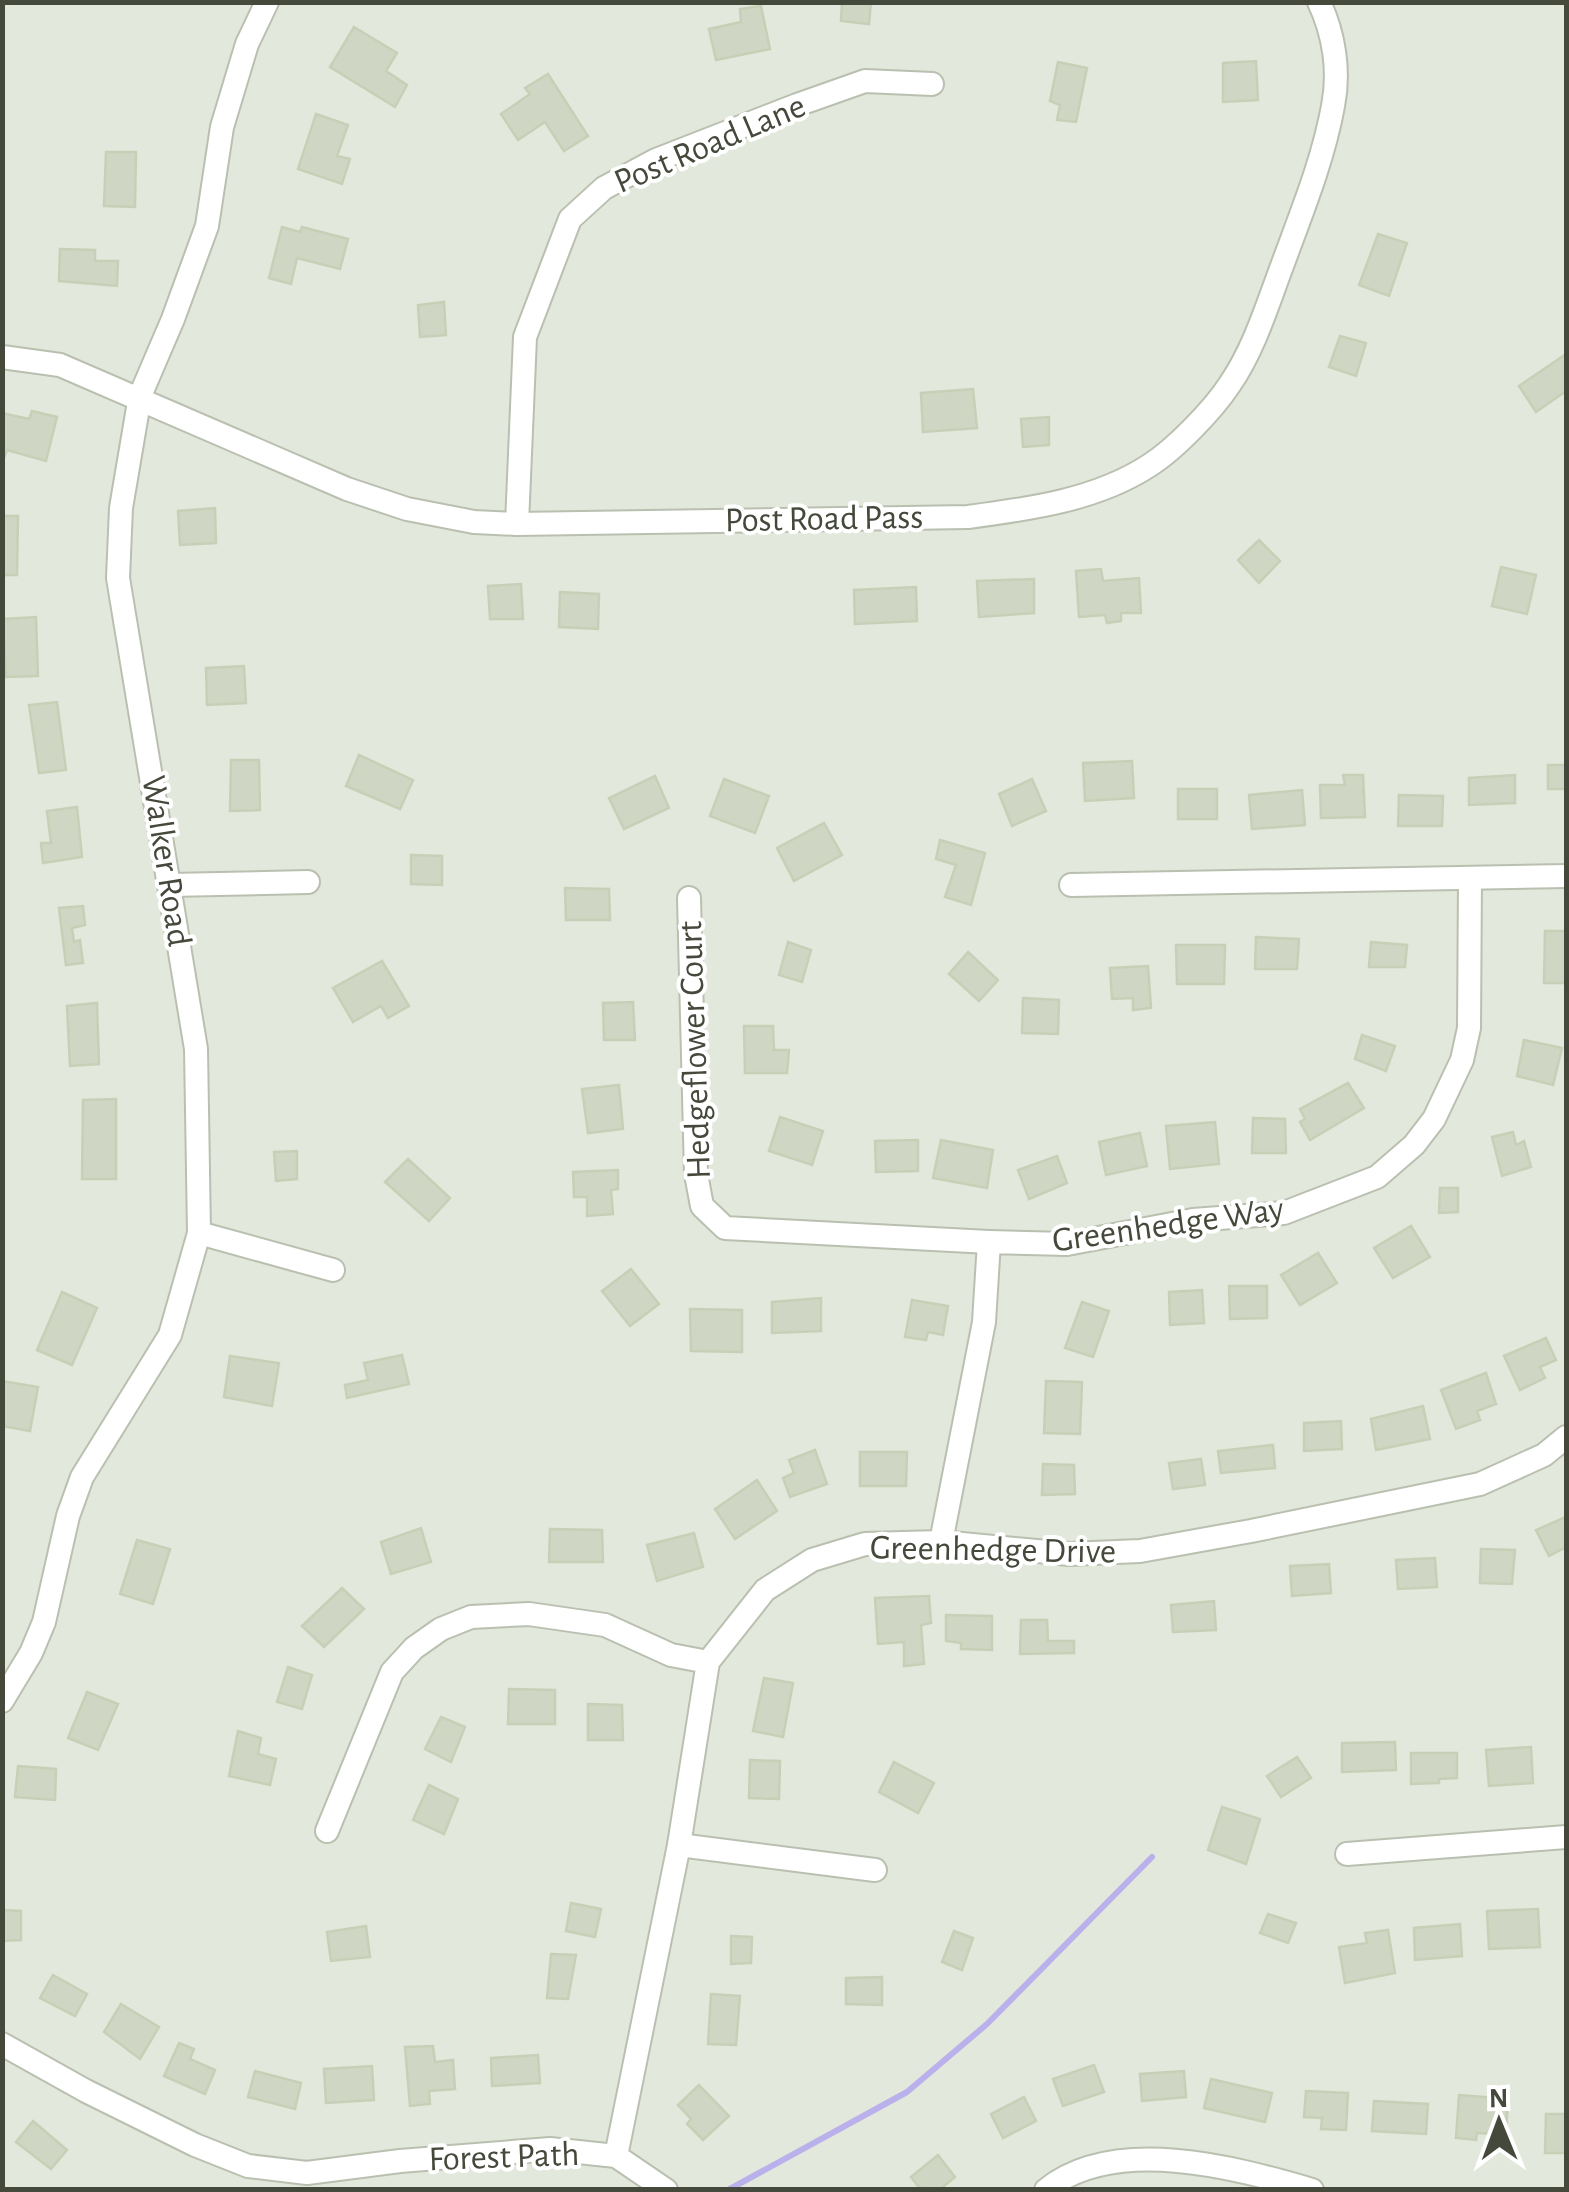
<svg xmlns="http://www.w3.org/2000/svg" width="1569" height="2192" font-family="'Alegreya Sans',sans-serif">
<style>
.residential{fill:#e2e8db}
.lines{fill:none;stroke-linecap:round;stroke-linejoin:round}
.stream{stroke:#bab0eb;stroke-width:6}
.building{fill:#cfd6c3;stroke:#c7d0b7;stroke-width:2.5}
.minor-casing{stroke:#bac0b0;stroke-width:26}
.minor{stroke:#fff;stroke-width:22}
.labels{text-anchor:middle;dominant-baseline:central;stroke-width:8;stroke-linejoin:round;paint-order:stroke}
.street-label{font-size:35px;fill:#44493b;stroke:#fff}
</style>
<rect width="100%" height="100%" fill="#f1f5ed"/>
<rect class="residential" x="3" y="3" width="1563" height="2186"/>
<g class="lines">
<path class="stream" d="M728 2190 907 2092 987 2024 1152 1857"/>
</g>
<g class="building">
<path d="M842 2H871L869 24 841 21Z"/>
<path d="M761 6 770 49 716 60 709 29 741 22 740 9Z"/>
<path d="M354 27 397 53 386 71 407 85 395 107 330 67Z"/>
<path d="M1256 61 1258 100 1223 102V63Z"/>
<path d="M1058 62 1087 68 1076 122 1057 120 1060 105 1050 101Z"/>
<path d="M548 74 588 136 564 151 545 122 518 140 501 114 530 94 525 88Z"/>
<path d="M316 114 348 125 337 156 350 159 342 184 298 169Z"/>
<path d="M106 152H136L135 207 104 206Z"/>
<path d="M282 227 300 232 302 227 348 239 340 269 297 258 291 284 269 278Z"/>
<path d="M1378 234 1407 243 1389 296 1359 285Z"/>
<path d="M60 249 95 250V261H118L117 286 59 281Z"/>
<path d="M444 302 446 335 420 337 418 305Z"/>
<path d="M1340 336 1366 343 1356 376 1329 367Z"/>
<path d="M1566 354V391L1536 412 1519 386Z"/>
<path d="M973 389 977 428 923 432 921 393Z"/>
<path d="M32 411 57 417 46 461 7 450 2 463V413L29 419Z"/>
<path d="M1049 417V445L1023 447 1021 419Z"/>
<path d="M215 508 216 543 180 545 178 511Z"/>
<path d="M2 516H18L17 575H2Z"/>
<path d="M1259 540 1280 561 1259 583 1238 560Z"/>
<path d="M1501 567 1536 575 1527 614 1492 606Z"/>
<path d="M1101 569 1103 581 1139 578 1141 613H1121V621L1107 623 1105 615 1079 617 1076 571Z"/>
<path d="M1034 579V613L979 617 977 581Z"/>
<path d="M521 584 523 619H490L488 586Z"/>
<path d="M916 587 917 621 855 624 854 590Z"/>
<path d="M560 592 599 594 598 629 559 627Z"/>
<path d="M36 617 38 676 6 677 3 619Z"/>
<path d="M244 666 246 703 207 705 206 668Z"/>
<path d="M57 702 66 770 39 773 29 705Z"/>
<path d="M359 755 413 780 400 809 346 786Z"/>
<path d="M231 760H259L260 810 230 811Z"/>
<path d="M1132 761 1134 798 1085 801 1083 763Z"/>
<rect x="1548" y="765" width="18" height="24"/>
<path d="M1343 775H1363L1365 817 1321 818 1320 785H1345Z"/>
<path d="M1515 775V803L1469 805V778Z"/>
<path d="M655 776 669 808 624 829 609 798Z"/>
<path d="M724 779 769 796 755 833 710 816Z"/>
<path d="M1032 779 1046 811 1012 826 999 794Z"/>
<rect x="1178" y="789" width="39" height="30"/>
<path d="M1302 790 1305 825 1252 829 1249 795Z"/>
<path d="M1399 795 1443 796 1442 826H1398Z"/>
<path d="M77 807 82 857 43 863 41 843H51L47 811Z"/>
<path d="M824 823 842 855 794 881 777 848Z"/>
<path d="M940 840 985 853 971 905 945 897 956 865 936 859Z"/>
<path d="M411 855 442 856V885L411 884Z"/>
<path d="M565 888 609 889 610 920H566Z"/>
<path d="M83 906 85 925 72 928 74 942 80 940 83 963 66 965 59 908Z"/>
<path d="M1545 931H1566V983H1544Z"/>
<path d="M1256 937 1299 939 1297 969H1255Z"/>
<path d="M788 942 811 950 802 982 779 975Z"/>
<path d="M1371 942 1407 945 1405 967H1369Z"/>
<path d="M1176 945H1225L1224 984H1177Z"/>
<path d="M968 952 998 980 979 1001 949 974Z"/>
<path d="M382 961 409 1006 388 1018 381 1006 353 1022 333 988Z"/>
<path d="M1148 966 1151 1008 1133 1010V998L1112 999 1110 968Z"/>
<path d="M1023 998 1059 1000 1058 1034 1022 1033Z"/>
<path d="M633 1002 635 1040H604L603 1003Z"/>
<path d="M97 1003 99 1064 70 1066 67 1006Z"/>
<path d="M744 1026H773L774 1050H789L787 1073H745Z"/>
<path d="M1362 1035 1395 1046 1386 1071 1355 1059Z"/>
<path d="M1524 1040 1562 1048 1553 1085 1517 1076Z"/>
<path d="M1348 1083 1364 1108 1310 1140 1300 1122 1305 1119 1300 1109Z"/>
<path d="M619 1085 623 1129 588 1133 582 1089Z"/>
<path d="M116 1099V1179H82L83 1100Z"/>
<path d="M780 1117 823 1131 812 1165 769 1151Z"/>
<path d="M1253 1118 1285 1119 1286 1153H1252Z"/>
<path d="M1215 1122 1219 1164 1170 1169 1166 1126Z"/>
<path d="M1513 1132 1516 1145 1524 1141 1531 1167 1502 1176 1492 1137Z"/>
<path d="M1140 1133 1147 1166 1106 1175 1099 1142Z"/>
<path d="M918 1140V1171L876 1172 875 1141Z"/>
<path d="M941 1140 993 1150 987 1188 933 1178Z"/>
<path d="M297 1151V1179L276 1181 274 1152Z"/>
<path d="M1057 1156 1067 1183 1029 1199 1018 1170Z"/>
<path d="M408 1159 450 1198 429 1221 385 1182Z"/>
<path d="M618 1170V1189L611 1190 613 1214 587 1216V1197H574L573 1172Z"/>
<path d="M1440 1188H1458V1212L1439 1213Z"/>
<path d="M1411 1226 1430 1257 1393 1278 1374 1248Z"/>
<path d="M1318 1253 1337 1283 1300 1305 1281 1275Z"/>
<path d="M631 1269 659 1304 630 1326 602 1291Z"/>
<path d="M1229 1286H1267V1318L1230 1319Z"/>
<path d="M1202 1290 1204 1323 1170 1325 1169 1292Z"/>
<path d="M62 1292 97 1308 72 1365 37 1350Z"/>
<path d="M821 1298V1331L772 1333V1302Z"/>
<path d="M912 1300 948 1306 943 1335 928 1332 926 1340 905 1337Z"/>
<path d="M1082 1302 1109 1311 1093 1357 1065 1348Z"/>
<path d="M690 1309 742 1310V1352L691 1351Z"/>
<path d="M1546 1338 1556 1360 1540 1367 1545 1378 1520 1390 1504 1356Z"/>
<path d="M402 1355 409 1384 347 1398 345 1385 368 1380 364 1363Z"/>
<path d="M230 1356 279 1363 272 1406 224 1397Z"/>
<path d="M1486 1373 1496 1404 1477 1411 1480 1420 1456 1429 1441 1390Z"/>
<path d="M2 1381 38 1387 30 1431 2 1426Z"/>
<path d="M1046 1381 1082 1382 1080 1434 1044 1433Z"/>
<path d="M1423 1406 1430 1439 1376 1450 1371 1419Z"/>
<path d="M1341 1421 1342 1449 1304 1451V1423Z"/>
<path d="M1273 1445 1275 1468 1221 1473 1218 1451Z"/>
<path d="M815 1450 827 1484 790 1497 783 1478 794 1473 789 1460Z"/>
<path d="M860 1452H907L906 1486H860Z"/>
<path d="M1201 1459 1205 1485 1173 1489 1169 1463Z"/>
<path d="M1043 1464 1074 1465 1075 1494 1042 1495Z"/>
<path d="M757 1480 777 1511 735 1539 715 1509Z"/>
<path d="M1566 1517V1547L1549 1556 1536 1530Z"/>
<path d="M421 1528 431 1562 391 1574 381 1542Z"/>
<path d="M550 1529 602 1530 603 1562H549Z"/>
<path d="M694 1533 703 1567 657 1581 647 1545Z"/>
<path d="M137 1540 170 1549 153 1604 120 1594Z"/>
<path d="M1481 1549 1515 1550 1512 1584 1480 1583Z"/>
<path d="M1435 1558 1437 1587 1398 1589 1396 1560Z"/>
<path d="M1329 1564 1331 1593 1292 1596 1290 1566Z"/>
<path d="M342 1588 364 1609 324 1647 302 1626Z"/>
<path d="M929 1596 931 1623 921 1625 924 1664 904 1666V1642L878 1644 875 1598Z"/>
<path d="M1214 1601 1216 1630 1173 1632 1171 1605Z"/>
<path d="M946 1615 992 1616V1650L961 1649V1643L946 1641Z"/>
<path d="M1021 1620H1047L1048 1641H1074V1653L1020 1654Z"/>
<path d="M288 1667 312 1675 302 1709 277 1702Z"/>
<path d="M764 1678 793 1683 783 1737 753 1731Z"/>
<path d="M509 1689 555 1690V1724H508Z"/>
<path d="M87 1692 118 1704 98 1750 68 1738Z"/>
<path d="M588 1704 622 1705 623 1740H588Z"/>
<path d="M441 1717 465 1727 451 1762 425 1749Z"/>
<path d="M238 1731 261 1738 258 1754 276 1759 270 1785 229 1776Z"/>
<path d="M1395 1742 1396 1770 1342 1772V1743Z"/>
<path d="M1531 1747 1533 1783 1489 1786 1486 1750Z"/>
<path d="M1411 1753H1457V1778L1439 1779V1783L1411 1784Z"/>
<path d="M1297 1757 1311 1778 1281 1797 1267 1776Z"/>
<path d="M750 1760 780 1761 779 1799 749 1798Z"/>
<path d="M894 1762 934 1783 918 1813 879 1792Z"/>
<path d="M18 1766 56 1769 55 1800 15 1797Z"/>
<path d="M429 1785 458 1799 444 1834 413 1820Z"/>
<path d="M1222 1807 1260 1819 1246 1864 1208 1850Z"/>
<path d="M571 1903 601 1909 595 1937 566 1931Z"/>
<path d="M1538 1909 1540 1947 1489 1949 1487 1911Z"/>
<path d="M2 1910 21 1911V1940L2 1941Z"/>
<path d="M1268 1914 1296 1923 1288 1943 1260 1933Z"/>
<path d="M1460 1924 1462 1956 1415 1960 1414 1928Z"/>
<path d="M366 1926 370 1957 331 1961 327 1932Z"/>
<path d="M1388 1930 1395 1973 1345 1983 1339 1947 1367 1943 1365 1933Z"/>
<path d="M954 1931 973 1938 962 1970 942 1962Z"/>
<path d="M731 1936 752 1937 751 1963 731 1964Z"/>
<path d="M551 1954 576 1955 568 1999 547 1998Z"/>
<path d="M53 1975 87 1994 75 2016 40 1998Z"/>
<path d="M882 1977V2005L846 2004V1978Z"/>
<path d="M711 1994 740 1996 736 2045 708 2044Z"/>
<path d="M121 2004 159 2027 140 2059 104 2032Z"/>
<path d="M179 2043 194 2049 190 2059 215 2070 205 2094 164 2076Z"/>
<path d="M433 2046 435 2062 453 2060 455 2089 429 2091 430 2104 410 2106 405 2047Z"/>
<path d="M538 2055 540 2083 492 2086 491 2058Z"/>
<path d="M1094 2065 1104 2092 1063 2106 1053 2079Z"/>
<path d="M372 2066 374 2100 326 2103 324 2069Z"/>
<path d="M255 2071 301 2083 295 2109 248 2097Z"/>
<path d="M1184 2071 1186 2097 1142 2101 1140 2074Z"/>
<path d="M1211 2079 1272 2093 1265 2122 1204 2108Z"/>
<path d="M699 2085 729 2116 703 2140 687 2124 691 2119 678 2105Z"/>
<path d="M1306 2091 1348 2093 1346 2130 1321 2129 1322 2118 1304 2117Z"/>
<path d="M1459 2095 1508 2099 1506 2135 1477 2133 1476 2140 1456 2138Z"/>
<path d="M1024 2097 1036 2121 1003 2138 991 2114Z"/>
<path d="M1374 2101 1428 2104 1426 2134 1372 2131Z"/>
<path d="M1546 2114H1566V2153H1545Z"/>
<path d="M33 2121 67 2150 51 2169 16 2142Z"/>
<path d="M938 2155 955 2177 939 2190H921L911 2177Z"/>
</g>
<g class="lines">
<g class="minor-casing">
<g id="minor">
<path d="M2 357 60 365 347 489 407 509 474 522 517 524 968 517C1029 509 1097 500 1150 465 1175 449 1213 410 1230 384 1254 349 1267 306 1282 266 1301 214 1323 161 1333 106 1340 71 1334 34 1319 2"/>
<path d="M517 524 525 337 570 219 604 188 656 160 797 105 865 81 932 84"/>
<path d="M170 885 308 882"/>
<path d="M1071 885 1566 876"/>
<path d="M689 898 696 1174 702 1206 725 1228 989 1242"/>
<path d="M199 1233 333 1270"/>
<path d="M941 1542 984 1322 989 1242 1067 1244 1193 1220 1284 1213 1377 1177 1414 1145 1434 1119 1462 1060 1469 1028 1470 879"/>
<path d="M2 1701 31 1653 44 1622 68 1516 82 1477 170 1335 199 1233 196 1049 118 578 121 508 140 396 173 319 207 226 222 127 247 44 267 2"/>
<path d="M327 1831 392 1672 414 1648 441 1629 471 1617 529 1614 605 1625 671 1655 708 1662"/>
<path d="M679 1845 875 1870"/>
<path d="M1347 1854 1566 1837"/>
<path d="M2 2044 86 2091 195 2145 248 2166 307 2173 400 2161 550 2149 616 2156 666 2190"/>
<path d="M616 2156 679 1845 708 1662 765 1590 812 1560 865 1544 941 1542 1069 1554 1140 1551 1251 1531 1480 1484 1544 1455 1566 1437"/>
<path d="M1046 2190C1114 2135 1234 2167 1312 2190"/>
</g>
</g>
<use href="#minor" class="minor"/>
</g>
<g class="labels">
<g class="street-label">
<text transform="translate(710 144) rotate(-23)">Post Road Lane</text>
<text transform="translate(824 519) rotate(-1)">Post Road Pass</text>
<text transform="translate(166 861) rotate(81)">Walker Road</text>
<text transform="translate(695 1050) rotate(-92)">Hedgeflower Court</text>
<text transform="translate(1168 1225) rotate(-8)">Greenhedge Way</text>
<text transform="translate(993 1550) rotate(1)">Greenhedge Drive</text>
<text transform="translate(504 2157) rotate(-2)">Forest Path</text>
</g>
</g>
<rect width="1569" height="2192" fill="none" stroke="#44493b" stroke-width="10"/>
<g transform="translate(1499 2122) rotate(359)" stroke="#ffffff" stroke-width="8" paint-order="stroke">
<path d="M0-8L18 38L0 25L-18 38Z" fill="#44493b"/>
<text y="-15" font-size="28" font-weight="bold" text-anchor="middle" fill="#44493b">N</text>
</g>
</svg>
